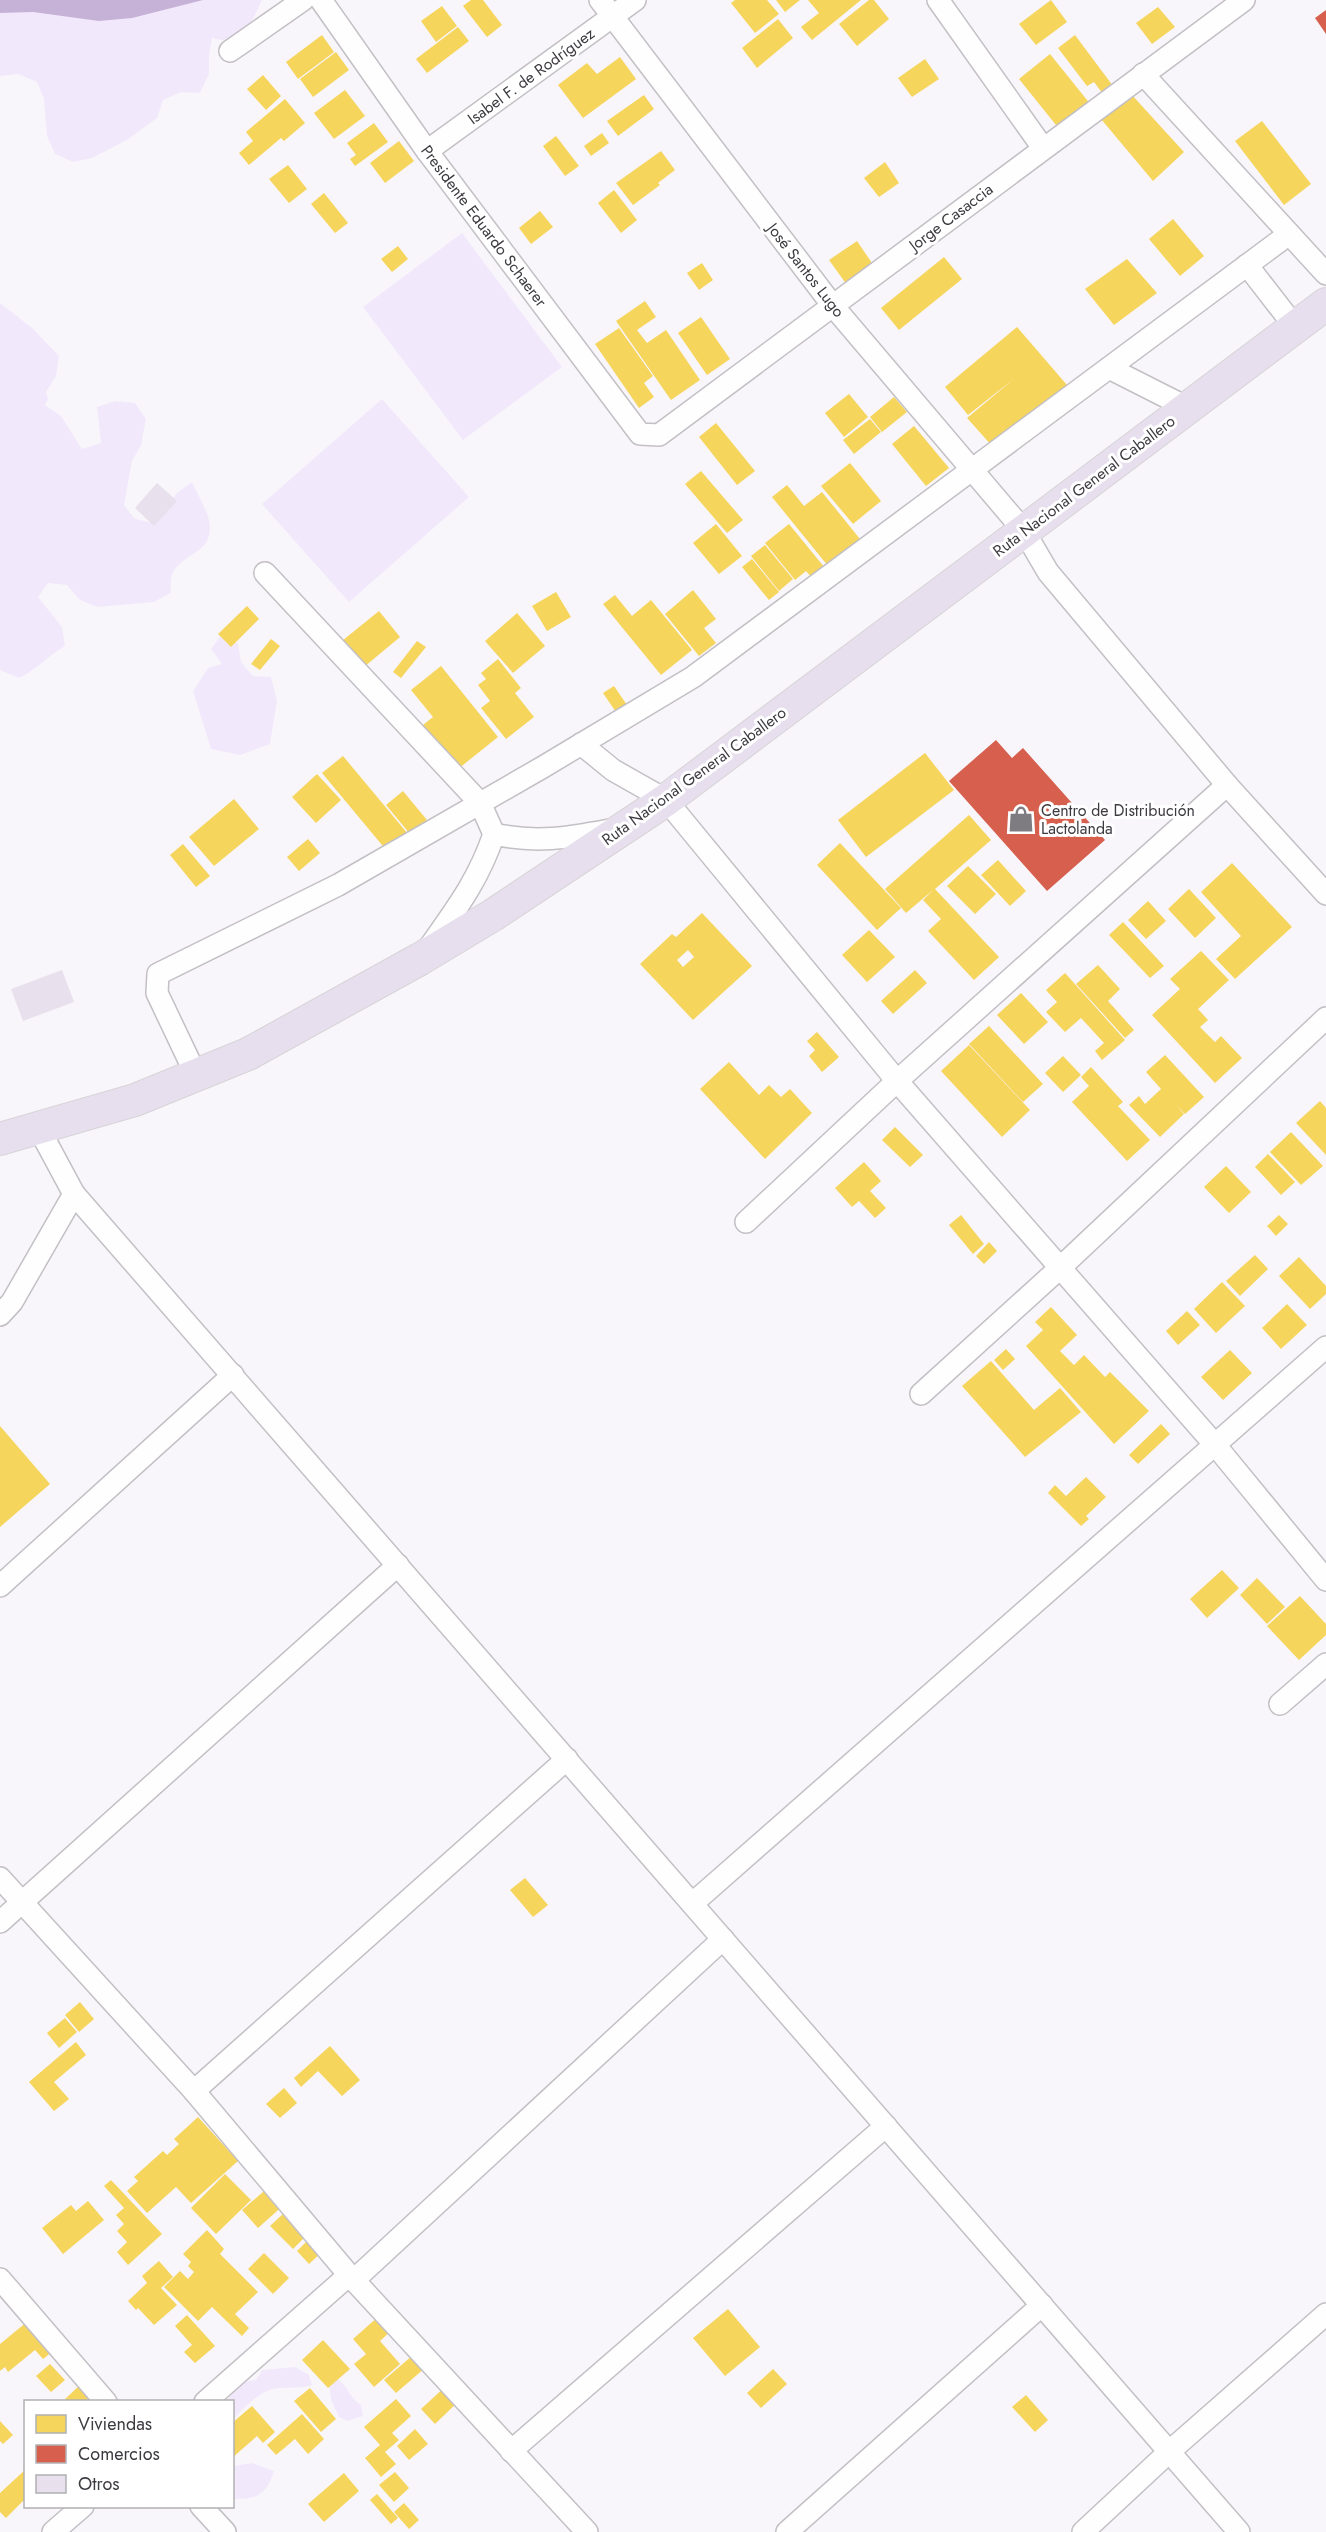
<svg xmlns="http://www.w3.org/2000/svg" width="1326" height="2532" font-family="Jost,sans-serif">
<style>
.green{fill:#f2e8fb}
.water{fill:#c6b1d7}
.homes{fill:#f6d55c;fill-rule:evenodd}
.shops{fill:#d6604d}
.building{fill:#e8e0ec}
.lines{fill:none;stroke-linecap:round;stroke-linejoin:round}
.minor-casing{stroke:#c3c0c5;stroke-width:24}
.highway-casing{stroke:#d6d4d7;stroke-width:34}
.minor{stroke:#fefefe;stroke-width:21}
.highway{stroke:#e8dfee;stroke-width:32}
.labels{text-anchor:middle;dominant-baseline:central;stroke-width:6;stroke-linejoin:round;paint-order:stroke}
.street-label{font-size:16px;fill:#3d3a40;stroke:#fff}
.poi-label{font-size:16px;fill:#3d3a40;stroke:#fff;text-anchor:start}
</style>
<rect width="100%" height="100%" fill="#f9f6fb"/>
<g class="green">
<path d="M0 0H262L247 32 231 42 212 38 209 56V74L200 93 181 92 163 100 157 118 127 140 92 158 73 162 55 154 47 136 44 99 37 82 18 74 0 76Z"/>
<path d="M462 233 562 367 463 440 363 307Z"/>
<path d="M0 303 32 328 59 356 56 376 46 392 48 399 45 405 61 416 82 449 101 443 97 407 115 401 135 403 146 419 141 445 132 461 124 505 135 519 154 523 177 493 192 482C197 493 204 505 208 516 218 556 182 550 172 575 170 579 171 588 171 593L154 602 97 607 80 600 67 585 48 583 38 597 62 627 65 646C47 656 38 669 19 678L0 670Z"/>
<path d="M382 399 469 497 349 602 262 504Z"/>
<path d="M222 634 238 644 241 662 253 676 271 677 277 701 270 744 240 755 211 749 193 691 208 668 222 664 211 649Z"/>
<path d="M295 2367 309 2375 312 2385C300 2389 291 2387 279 2388 259 2390 247 2406 233 2419L232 2402H227C236 2387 238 2382 256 2380L262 2370Z"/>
<path d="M336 2378C348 2385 349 2398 361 2405L363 2416 347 2421 339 2417 331 2400 329 2383Z"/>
<path d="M252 2463 274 2471C267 2494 257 2500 233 2499V2466Z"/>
</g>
<path class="water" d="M0 0H203L132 18 99 21 33 12 0 13Z"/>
<g class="homes">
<path d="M471 0H483L502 25 487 37 463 6Z"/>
<path d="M735 0H767L779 14 755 33 731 3Z"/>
<path d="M776 0H800L785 12Z"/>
<path d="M808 0H861L812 40 801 27 819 13Z"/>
<path d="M869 0H874L889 19 857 46 839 24Z"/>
<path d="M1051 0 1067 22 1036 45 1019 24Z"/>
<path d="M442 6 457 26 436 42 421 21Z"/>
<path d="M1158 7 1175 27 1152 44 1136 23Z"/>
<path d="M778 19 793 38 757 68 742 48Z"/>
<path d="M458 27 469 41 427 73 416 59Z"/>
<path d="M322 35 334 52 298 79 286 62Z"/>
<path d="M1075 35 1113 86 1103 94 1094 82 1087 86 1058 48Z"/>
<path d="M336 52 349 70 313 97 300 79Z"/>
<path d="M1050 54 1091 105 1060 130 1019 79Z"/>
<path d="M620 57 636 79 583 118 558 85 587 63 597 74Z"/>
<path d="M925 59 939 79 912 97 898 78Z"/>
<path d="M263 75 281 96 266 110 247 89Z"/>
<path d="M345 90 365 116 334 139 314 113Z"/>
<path d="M1131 94 1184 152 1153 181 1101 119Z"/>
<path d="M644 95 654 109 618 136 607 121Z"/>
<path d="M285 99 305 123 284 141 281 138 249 165 239 153 253 141 246 132Z"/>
<path d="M1262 121 1311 184 1284 205 1235 141Z"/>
<path d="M374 123 388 142 355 166 350 159 356 155 347 143Z"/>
<path d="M602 133 609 143 591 156 584 146Z"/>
<path d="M556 136 579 166 565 176 543 146Z"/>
<path d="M399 141 414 161 385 183 370 163Z"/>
<path d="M661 151 675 170 658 183 660 185 633 205 616 183Z"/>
<path d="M885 162 899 183 879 197 864 178Z"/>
<path d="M288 165 307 189 289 203 269 179Z"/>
<path d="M614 190 637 220 621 233 598 203Z"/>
<path d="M324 193 348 223 335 233 311 204Z"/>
<path d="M540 211 553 227 531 244 519 228Z"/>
<path d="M1173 219 1204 256 1180 276 1149 239Z"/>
<path d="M857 241 874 266 847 285 829 260Z"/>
<path d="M398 246 408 259 392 272 381 259Z"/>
<path d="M944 257 962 279 899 330 881 308Z"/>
<path d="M1127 259 1157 293 1114 325 1085 289Z"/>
<path d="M702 263 713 280 699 290 687 273Z"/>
<path d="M645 301 656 317 637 330 647 343 666 330 700 380 671 400 616 321Z"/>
<path d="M701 317 730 359 707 375 678 333Z"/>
<path d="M1017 327 1067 385 993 447 967 418 1015 378 968 415 945 387Z"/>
<path d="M619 328 653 376 644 383 654 397 639 408 595 344Z"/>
<path d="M849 394 868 417 844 437 825 413Z"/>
<path d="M894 397 907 412 882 432 870 417Z"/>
<path d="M870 419 881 432 854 454 843 440Z"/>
<path d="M716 423 755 471 737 485 699 437Z"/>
<path d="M914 426 949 468 926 486 892 444Z"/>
<path d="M850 463 881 501 853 524 821 486Z"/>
<path d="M701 471 743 520 727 533 685 484Z"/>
<path d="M787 485 804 506 822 492 860 539 828 566 772 497Z"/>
<path d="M716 524 742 556 719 574 693 543Z"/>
<path d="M789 524 825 568 812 578 806 571 795 580 765 543Z"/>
<path d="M765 545 793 579 779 591 751 556Z"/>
<path d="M752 559 779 592 769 600 742 567Z"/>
<path d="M693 590 716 619 704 628 716 643 699 656 665 614Z"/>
<path d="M556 592 571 617 547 631 532 606Z"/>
<path d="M615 595 632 616 651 600 692 650 661 675 603 604Z"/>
<path d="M247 606 259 619 231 647 218 634Z"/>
<path d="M379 611 400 637 358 672 337 645Z"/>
<path d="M517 613 545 646 513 673 485 641Z"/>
<path d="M271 639 280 646 260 670 251 664Z"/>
<path d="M417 641 426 647 401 678 393 672Z"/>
<path d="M498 659 521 688 515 693 534 717 506 739 481 708 490 701 478 685 486 679 481 673Z"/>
<path d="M441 666 498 737 453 773 418 729 433 717 411 690Z"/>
<path d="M614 686 629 708 618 715 603 693Z"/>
<path d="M925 753 954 790 866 857 838 820Z"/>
<path d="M343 756 408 834 387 851 322 773Z"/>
<path d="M317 774 341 800 316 823 292 797Z"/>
<path d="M403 791 427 820 410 834 386 805Z"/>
<path d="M234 799 259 829 214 866 189 837Z"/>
<path d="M969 815 991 840 935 889 999 957 974 980 928 931 941 919 923 900 933 890 906 913 885 889Z"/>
<path d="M308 839 320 853 299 871 287 857Z"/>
<path d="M840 843 901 908 877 930 817 865Z"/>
<path d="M183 844 210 876 196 887 170 855Z"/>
<path d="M998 860 1026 891 1010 906 981 875Z"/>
<path d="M1232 863 1292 927 1235 979 1216 959 1241 936 1201 892Z"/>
<path d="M968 866 996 894 975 914 947 886Z"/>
<path d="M1189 889 1216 918 1195 938 1168 909Z"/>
<path d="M1148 901 1166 921 1146 939 1128 920Z"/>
<path d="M702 913 752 966 693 1020 640 964 672 934 676 937ZM688 950 694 957 683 967 677 960Z"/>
<path d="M1123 922 1164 966 1150 978 1109 935Z"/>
<path d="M869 930 895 957 867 982 842 955Z"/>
<path d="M1201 951 1229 980 1198 1009 1208 1020 1200 1027 1215 1042 1221 1036 1242 1058 1215 1083 1152 1015 1180 989 1170 979Z"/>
<path d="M1098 965 1120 989 1108 1001 1134 1030 1125 1038 1076 984Z"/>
<path d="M915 970 927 983 893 1014 881 1001Z"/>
<path d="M1065 973 1125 1040 1102 1060 1095 1051 1104 1043 1081 1018 1065 1032 1046 1012 1057 1002 1046 990Z"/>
<path d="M1021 993 1048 1022 1024 1044 997 1015Z"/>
<path d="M989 1026 1043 1084 1023 1102 969 1044Z"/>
<path d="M817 1032 839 1057 822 1072 809 1056 815 1050 807 1041Z"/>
<path d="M969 1045 1030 1110 1002 1137 941 1071Z"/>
<path d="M1165 1055 1204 1097 1185 1114 1177 1106 1184 1114 1160 1137 1129 1105 1139 1096 1145 1104 1161 1089 1146 1072Z"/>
<path d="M1063 1056 1081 1075 1063 1092 1045 1073Z"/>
<path d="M729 1062 759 1095 769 1085 781 1097 790 1089 812 1113 765 1159 700 1089Z"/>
<path d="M1091 1067 1123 1102 1118 1106 1150 1140 1127 1161 1072 1102 1089 1086 1081 1077Z"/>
<path d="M1320 1101 1326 1108V1155L1296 1123Z"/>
<path d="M895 1127 923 1155 910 1167 882 1140Z"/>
<path d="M1291 1132 1323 1166 1301 1185 1270 1152Z"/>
<path d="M1268 1154 1295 1182 1281 1195 1255 1167Z"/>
<path d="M864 1162 881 1181 870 1191 886 1208 875 1218 859 1201 852 1207 835 1188Z"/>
<path d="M1226 1166 1251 1192 1229 1213 1204 1187Z"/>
<path d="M961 1215 984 1244 973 1254 949 1225Z"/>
<path d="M1279 1215 1288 1224 1276 1236 1267 1226Z"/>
<path d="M989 1242 997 1251 984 1264 976 1256Z"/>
<path d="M1255 1255 1268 1269 1240 1296 1226 1281Z"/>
<path d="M1299 1257 1326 1286V1294L1310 1309 1279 1276Z"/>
<path d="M1222 1282 1245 1306 1216 1333 1194 1309Z"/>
<path d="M1287 1304 1307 1325 1281 1349 1262 1328Z"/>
<path d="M1051 1307 1077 1335 1060 1351 1074 1365 1084 1355 1105 1377 1110 1372 1149 1411 1114 1444 1026 1346 1043 1330 1035 1322Z"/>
<path d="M1187 1311 1200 1325 1178 1345 1166 1331Z"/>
<path d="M1006 1349 1015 1359 1003 1370 994 1360Z"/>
<path d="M1230 1350 1252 1373 1223 1400 1201 1377Z"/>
<path d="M991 1361 1034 1410 1060 1388 1081 1412 1025 1457 962 1386Z"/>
<path d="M1161 1424 1170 1434 1138 1464 1129 1455Z"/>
<path d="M0 1426 50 1484 0 1527Z"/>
<path d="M1086 1477 1106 1497 1086 1516 1089 1519 1081 1526 1048 1493 1055 1485 1066 1496Z"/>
<path d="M1222 1570 1239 1588 1207 1618 1190 1599Z"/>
<path d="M1257 1578 1285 1607 1267 1624 1240 1595Z"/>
<path d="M1300 1596 1326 1624V1635L1299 1660 1267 1626Z"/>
<path d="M525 1878 548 1905 533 1917 510 1890Z"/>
<path d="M80 2002 94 2019 79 2032 65 2015Z"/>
<path d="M65 2018 77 2032 59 2048 47 2033Z"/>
<path d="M76 2042 86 2055 54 2082 69 2099 54 2111 29 2082Z"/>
<path d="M330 2046 360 2080 342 2096 318 2071 301 2087 294 2078Z"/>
<path d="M284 2088 297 2103 280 2118 266 2104Z"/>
<path d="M198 2117 238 2161 191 2203 176 2187 147 2213 127 2191 138 2181 134 2177 163 2151 167 2155 179 2144 174 2139Z"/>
<path d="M225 2174 251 2200 216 2234 191 2208Z"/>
<path d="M111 2180 162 2234 128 2265 117 2252 127 2242 117 2231 124 2224 116 2215 124 2208 104 2186Z"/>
<path d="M270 2186 286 2203 258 2228 242 2210Z"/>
<path d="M88 2201 104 2220 63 2254 42 2228 71 2205 76 2211Z"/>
<path d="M285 2212 308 2234 293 2249 270 2226Z"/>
<path d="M207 2230 224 2249 220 2254 258 2292 235 2314 249 2328 242 2336 212 2307 198 2321 164 2287 180 2271 188 2279 194 2272 188 2266 191 2262 183 2254Z"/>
<path d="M310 2238 323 2251 309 2264 297 2251Z"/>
<path d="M264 2253 289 2278 273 2294 248 2269Z"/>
<path d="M159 2261 173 2277 161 2288 177 2305 154 2325 138 2308 136 2310 128 2301 147 2283 142 2276Z"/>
<path d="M728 2309 760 2347 725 2376 693 2338Z"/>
<path d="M187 2315 215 2346 195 2363 184 2352 192 2345 175 2326Z"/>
<path d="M379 2316 392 2330 380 2341 400 2364 374 2387 354 2364 366 2354 353 2339Z"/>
<path d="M33 2317 57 2348 43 2359 35 2350 8 2372 5 2367 0 2371V2344Z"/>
<path d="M323 2340 350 2369 328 2388 302 2360Z"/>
<path d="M413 2355 425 2368 396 2393 384 2380Z"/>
<path d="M50 2364 65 2380 51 2392 36 2376Z"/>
<path d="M773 2369 787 2384 761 2408 747 2393Z"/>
<path d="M82 2383 100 2402H62Z"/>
<path d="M447 2385 461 2399 435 2424 421 2409Z"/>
<path d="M310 2388 336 2419 321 2432 294 2401Z"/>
<path d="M1026 2395 1048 2420 1035 2432 1012 2407Z"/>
<path d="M396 2399 411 2416 392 2433 399 2440 385 2452 396 2464 381 2477 365 2458 380 2445 364 2427Z"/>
<path d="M252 2406 275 2432 263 2443 257 2436 232 2458V2423Z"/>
<path d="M302 2414 324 2439 308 2454 295 2439 276 2455 267 2445Z"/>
<path d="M0 2421 13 2435 3 2444 0 2441Z"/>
<path d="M415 2429 428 2444 409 2460 397 2446Z"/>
<path d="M26 2469V2503L23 2501 6 2518 0 2512V2493Z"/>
<path d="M395 2472 409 2488 394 2502 379 2485Z"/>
<path d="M344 2473 359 2491 324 2522 308 2504Z"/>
<path d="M377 2494 398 2518 391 2524 370 2500Z"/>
<path d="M404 2503 419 2520 409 2529 394 2512Z"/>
</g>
<g class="shops">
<path d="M1326 10V34L1315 18Z"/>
<path d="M996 740 1012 758 1023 748 1105 840 1047 891 949 781Z"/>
</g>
<g class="building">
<path d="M157 483 177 501 154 526 135 508Z"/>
<path d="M62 970 74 1002 23 1021 11 989Z"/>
</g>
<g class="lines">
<g class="minor-casing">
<g id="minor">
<path d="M321 0 427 151 640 434 659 435 1244 0"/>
<path d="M600 0 833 306 1024 531 1048 572 1227 785 1326 894"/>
<path d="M938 0 1043 148"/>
<path d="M230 51 303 0"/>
<path d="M1143 74 1326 274"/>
<path d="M427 151 635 0"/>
<path d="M1247 265 1295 327"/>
<path d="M1109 368 1188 408"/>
<path d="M265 573 480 803 494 834C478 881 456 909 428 949"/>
<path d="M581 744 613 770 666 800 897 1081 1216 1446 1326 1580"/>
<path d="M494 834C538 844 571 837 615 829"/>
<path d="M196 1075 157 993 158 974 338 885 543 767 693 677 1289 234"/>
<path d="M38 1127 74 1194 1239 2532"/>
<path d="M746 1222 897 1081 1227 785"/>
<path d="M0 1315 12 1302 74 1194"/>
<path d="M921 1394 1061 1267 1326 1018"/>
<path d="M0 1586 233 1375"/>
<path d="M1280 1704 1326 1664"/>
<path d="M0 1878 194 2091 349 2275 587 2532"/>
<path d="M693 1903 1326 1347"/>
<path d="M0 1922 398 1565"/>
<path d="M194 2091 567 1759"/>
<path d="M0 2279 106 2402"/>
<path d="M354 2280 723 1939"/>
<path d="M205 2402 349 2275"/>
<path d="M511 2451 886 2126"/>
<path d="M201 2506 225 2532"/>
<path d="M53 2532 83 2506"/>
<path d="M787 2532 1042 2305"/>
<path d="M1083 2532 1170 2451 1326 2314"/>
</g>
</g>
<g class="highway-casing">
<path id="highway" d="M0 1139 135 1100 248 1054 420 959 493 915 666 800 1326 304"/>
</g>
<use href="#minor" class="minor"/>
<use href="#highway" class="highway"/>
</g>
<defs>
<g id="shop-bare" transform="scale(2.07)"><path d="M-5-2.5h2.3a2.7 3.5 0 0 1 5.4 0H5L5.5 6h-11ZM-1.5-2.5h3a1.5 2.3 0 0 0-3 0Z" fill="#7f7c81" stroke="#fff" stroke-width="2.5" paint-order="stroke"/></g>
</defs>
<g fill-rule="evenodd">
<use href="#shop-bare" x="1021" y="819"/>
</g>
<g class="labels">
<g class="street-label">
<text transform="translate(531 76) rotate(-36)">Isabel F. de Rodríguez</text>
<text transform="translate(951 217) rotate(-37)">Jorge Casaccia</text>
<text transform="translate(484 226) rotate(53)">Presidente Eduardo Schaerer</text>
<text transform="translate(806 270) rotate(52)">José Santos Lugo</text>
<text transform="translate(1084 486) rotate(-37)">Ruta Nacional General Caballero</text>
<text transform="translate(694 776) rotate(-36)">Ruta Nacional General Caballero</text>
</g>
<g class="poi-label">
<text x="1041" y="810">Centro de Distribución<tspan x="1041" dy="18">Lactolanda</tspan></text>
</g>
</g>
<rect x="24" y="2400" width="210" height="108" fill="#ffffff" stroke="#b1b0b3" stroke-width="1.5"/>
<rect x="36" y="2415" width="30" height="18" fill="#f6d55c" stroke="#b1b0b3" stroke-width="1.5"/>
<text x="78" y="2430" font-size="18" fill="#3d3a40">Viviendas</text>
<rect x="36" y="2445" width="30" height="18" fill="#d6604d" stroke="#b1b0b3" stroke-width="1.5"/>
<text x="78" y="2460" font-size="18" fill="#3d3a40">Comercios</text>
<rect x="36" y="2475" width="30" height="18" fill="#e8e0ec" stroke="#b1b0b3" stroke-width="1.5"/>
<text x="78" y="2490" font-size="18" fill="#3d3a40">Otros</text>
</svg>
